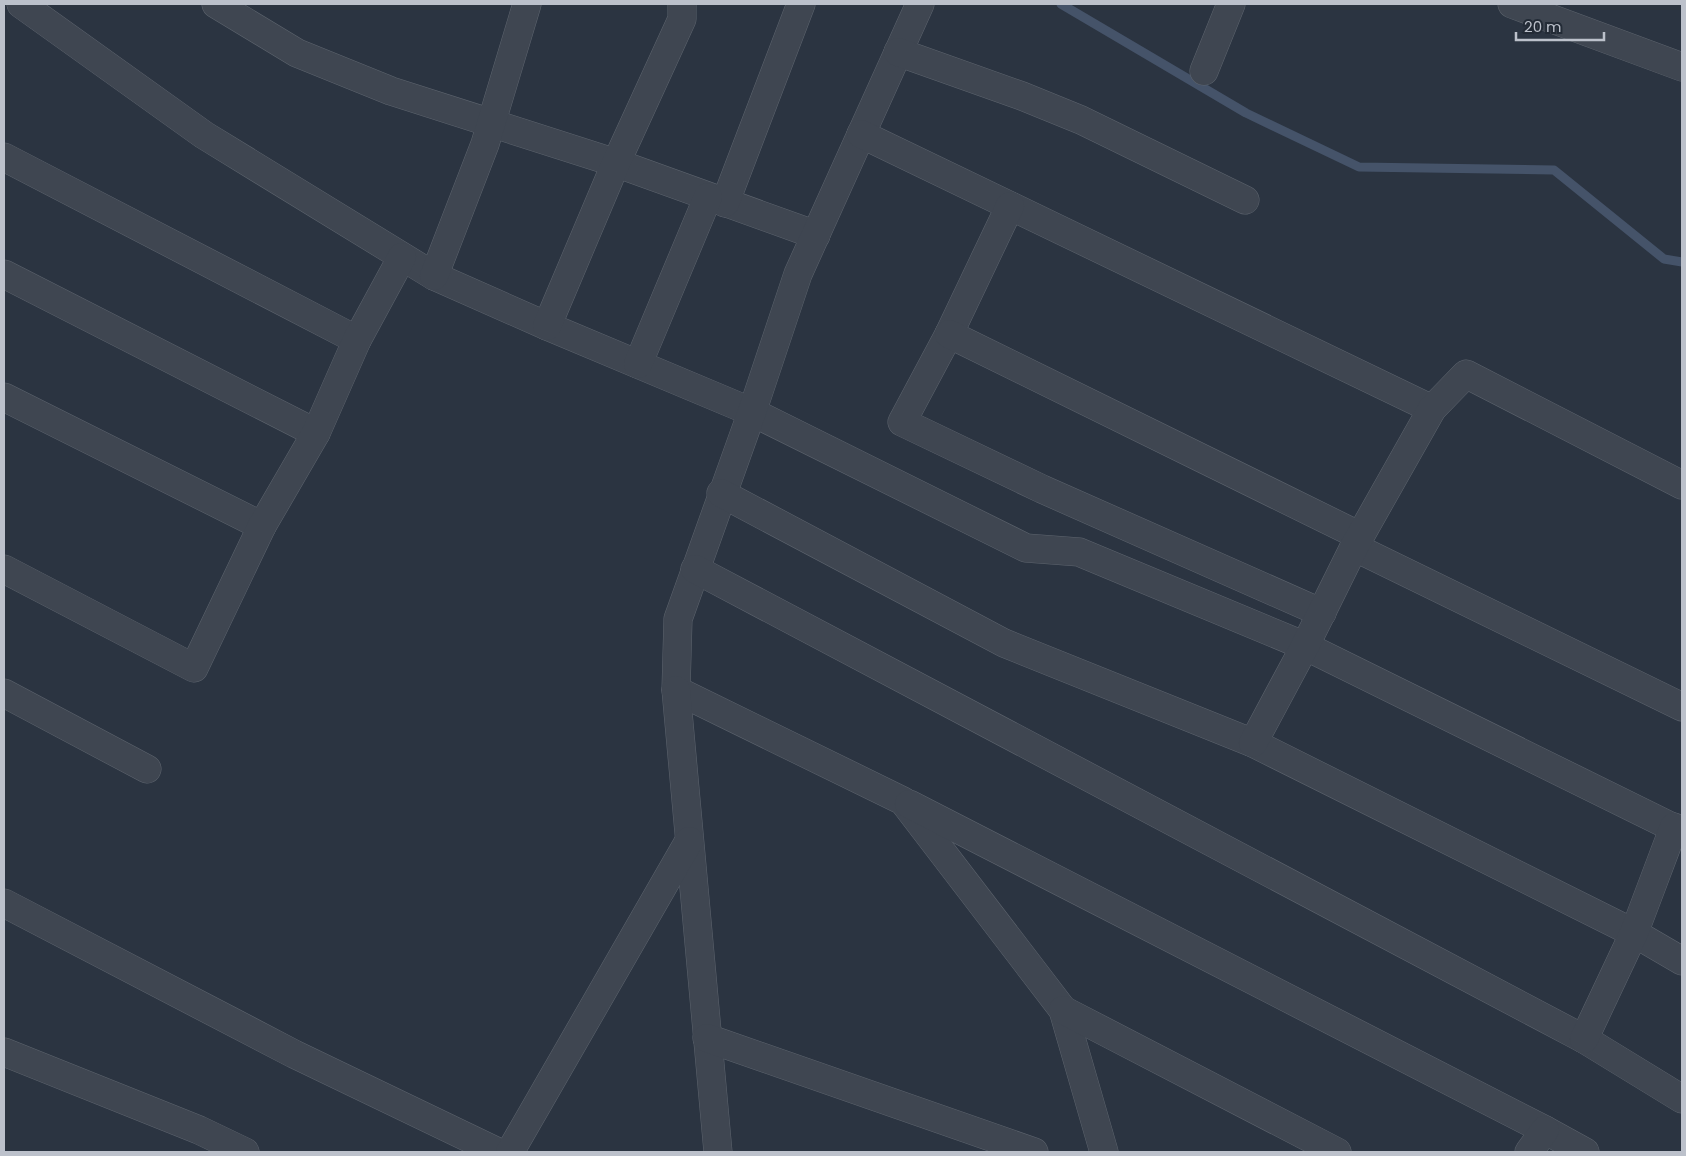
<svg xmlns="http://www.w3.org/2000/svg" width="1686" height="1156" font-family="Poppins,sans-serif">
<style>
.lines{fill:none;stroke-linecap:round;stroke-linejoin:round}
.stream{stroke:#455369;stroke-width:9}
.street-casing{stroke:#5d646e;stroke-width:29}
.street{stroke:#3f4651;stroke-width:28}
</style>
<rect width="100%" height="100%" fill="#2b3441"/>
<g class="lines">
<path class="stream" d="M1061 4 1246 113 1359 167 1554 170 1664 259 1682 262"/>
<g class="street-casing">
<g id="street">
<path d="M21 4 204 135 434 276 547 326 752 412 1026 548 1079 552 1305 646 1682 832"/>
<path d="M216 4 297 53 391 91 616 163 816 235"/>
<path d="M920 4 798 274 752 412 678 619 676 690 903 801 1063 1010 1104 1152"/>
<path d="M1512 4 1682 67"/>
<path d="M898 52 1022 96 1081 120 1245 200"/>
<path d="M1204 71 1231 4"/>
<path d="M861 134 1432 409"/>
<path d="M4 157 357 340"/>
<path d="M725 203 801 4"/>
<path d="M1010 206 949 334 902 422 1042 489 1322 613"/>
<path d="M4 274 316 433"/>
<path d="M434 276 485 144 527 4"/>
<path d="M547 326 616 163 682 19V4"/>
<path d="M949 334 1360 536"/>
<path d="M638 364 708 197"/>
<path d="M4 397 262 526"/>
<path d="M721 493 1004 643 1253 743 1634 933 1682 961"/>
<path d="M1354 547 1682 707"/>
<path d="M4 569 194 668 262 526 316 433 357 340 402 257"/>
<path d="M695 569 1584 1039 1682 1099"/>
<path d="M676 690 718 1152"/>
<path d="M4 693 147 769"/>
<path d="M1253 743 1305 646 1354 547 1432 409 1466 374 1682 485"/>
<path d="M909 804 1545 1130 1585 1152"/>
<path d="M4 903 294 1054 498 1152"/>
<path d="M1063 1010 1337 1152"/>
<path d="M707 1038 1034 1152"/>
<path d="M1584 1039 1634 933 1674 827"/>
<path d="M4 1052 199 1130 245 1152"/>
<path d="M510 1152 689 841"/>
<path d="M1529 1152 1545 1130"/>
</g>
</g>
<use href="#street" class="street"/>
</g>
<rect width="1686" height="1156" fill="none" stroke="#bcc1cb" stroke-width="10"/>
<path d="M1516 32v8h88v-8" fill="none" stroke="#bcc1cb" stroke-width="2.5"/>
<text x="1524" y="32" font-size="15" fill="#bcc1cb" stroke="#232b36" stroke-width="4" paint-order="stroke">20 m</text>
</svg>
